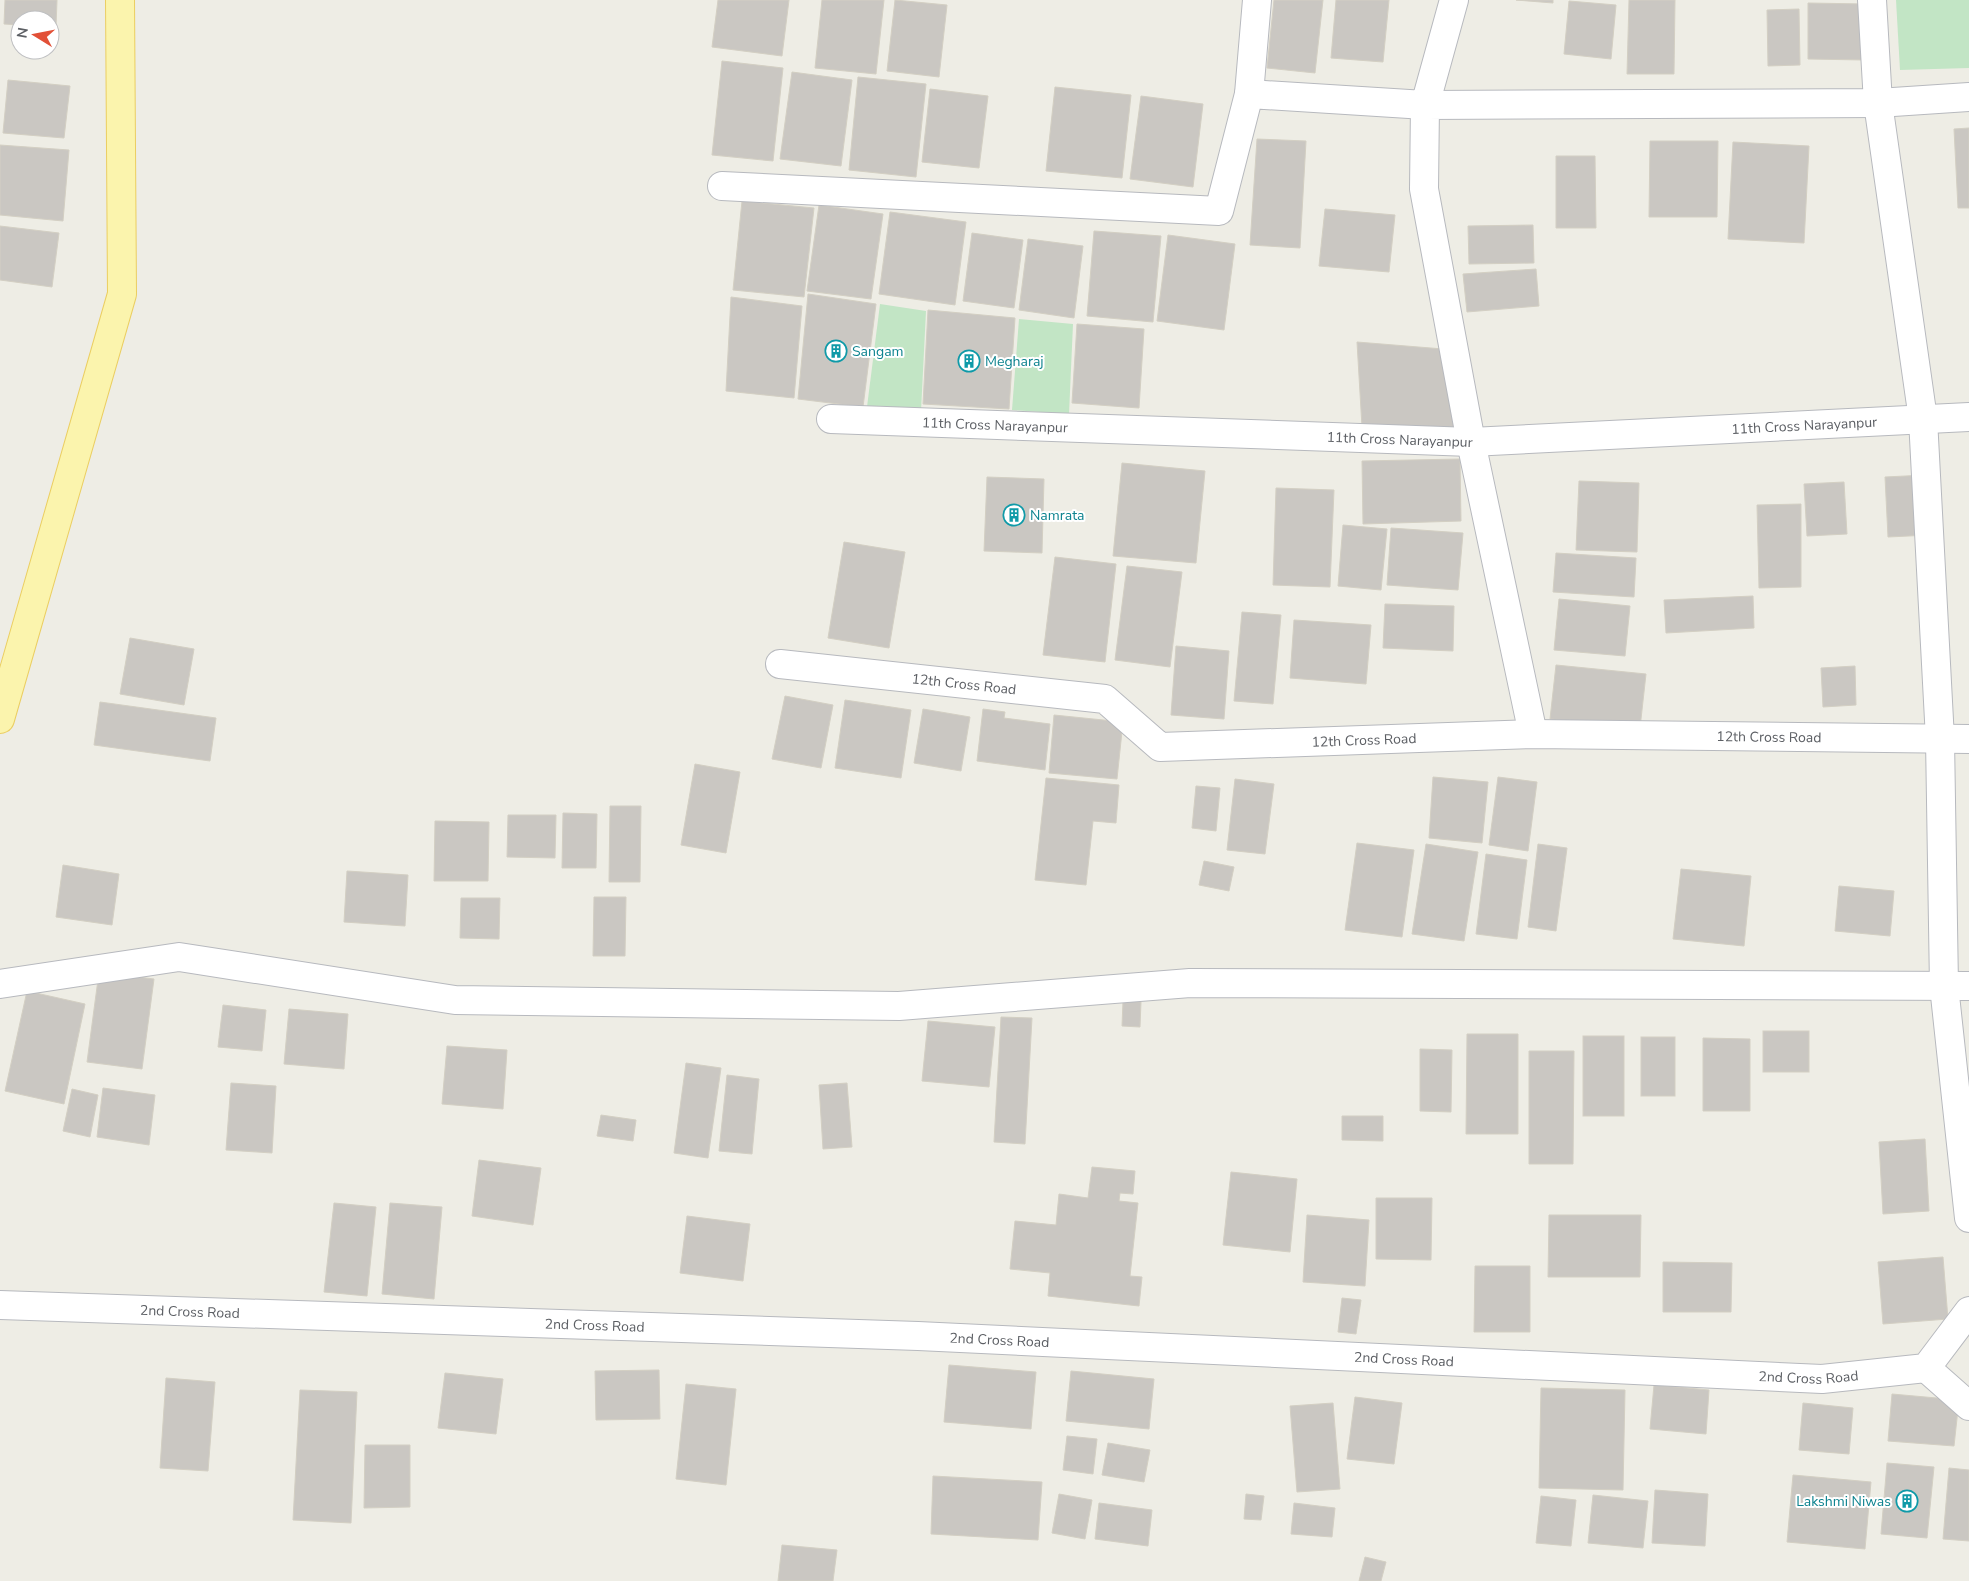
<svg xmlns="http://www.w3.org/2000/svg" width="1969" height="1581" font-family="'Nunito Sans',sans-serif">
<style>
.green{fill:#c2e5c5}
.building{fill:#cac7c2;stroke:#d3cfc3}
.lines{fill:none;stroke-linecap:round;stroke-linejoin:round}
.minor-casing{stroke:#b7b9be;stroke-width:30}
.primary-casing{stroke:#ebce61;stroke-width:30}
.minor{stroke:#fff;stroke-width:28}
.primary{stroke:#fbf4ad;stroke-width:28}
.labels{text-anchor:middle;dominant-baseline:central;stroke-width:4;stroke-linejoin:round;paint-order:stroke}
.culture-label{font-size:14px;fill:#0d838f;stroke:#fff;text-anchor:start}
.street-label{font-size:14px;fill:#5c5f64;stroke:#fff}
</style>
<rect width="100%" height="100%" fill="#eeede5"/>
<g class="green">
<path d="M1896 0H1969V68L1900 70Z"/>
<path d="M880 304 926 311 921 411 867 407Z"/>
<path d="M1019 319 1073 324 1069 414 1012 410Z"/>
</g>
<g class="building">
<path d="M5 0H57L56 27H50V20H20V25L4 24Z"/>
<path d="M718 0H789L782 56 712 47Z"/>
<path d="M822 0H884L876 74 815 68Z"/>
<path d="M895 0 947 5 939 77 887 71Z"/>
<path d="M1274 0H1323L1315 73 1267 68Z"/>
<path d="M1336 0H1389L1383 62 1331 58Z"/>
<path d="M1516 0H1553V3Z"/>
<path d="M1629 0H1675L1674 74H1627Z"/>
<path d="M1569 1 1616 5 1611 59 1564 54Z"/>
<path d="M1808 3 1865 4 1864 60 1808 59Z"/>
<path d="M1799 9 1800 65 1768 66 1767 10Z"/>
<path d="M722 61 783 68 773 161 712 155Z"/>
<path d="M792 72 852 80 841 166 780 159Z"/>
<path d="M858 77 926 84 916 177 849 170Z"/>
<path d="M8 80 70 86 64 138 3 133Z"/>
<path d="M1055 87 1131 95 1122 178 1046 171Z"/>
<path d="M930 89 988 96 979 168 922 162Z"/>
<path d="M1141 96 1203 104 1193 187 1130 179Z"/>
<path d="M1969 128V208H1958L1954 129Z"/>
<path d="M1257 139 1306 141 1300 248 1250 245Z"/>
<path d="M1650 141H1718L1717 217H1649Z"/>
<path d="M1733 142 1809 146 1804 243 1728 239Z"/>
<path d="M0 145 69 150 63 221 0 215Z"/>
<path d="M1556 156H1595L1596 228H1556Z"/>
<path d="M742 201 814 208 804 297 733 290Z"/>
<path d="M819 205 883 214 871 299 807 291Z"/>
<path d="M1325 209 1395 215 1389 272 1319 266Z"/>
<path d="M890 212 966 222 955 305 879 294Z"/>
<path d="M1533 225 1534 263 1469 264 1468 226Z"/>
<path d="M0 226 59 233 52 287 0 280Z"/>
<path d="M1094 231 1161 236 1153 322 1087 316Z"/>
<path d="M972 233 1023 240 1014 308 963 301Z"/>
<path d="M1168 235 1235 244 1224 330 1157 321Z"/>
<path d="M1028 239 1083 246 1074 318 1019 310Z"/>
<path d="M1536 269 1539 306 1467 312 1463 274Z"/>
<path d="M808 294 876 304 863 407 798 399Z"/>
<path d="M731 297 802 306 794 398 726 391Z"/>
<path d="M928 310 1015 318 1009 409 923 404Z"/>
<path d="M1077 324 1144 329 1139 408 1072 403Z"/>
<path d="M1357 342 1443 349 1454 431 1362 427Z"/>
<path d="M1460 459 1461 521 1363 524 1362 461Z"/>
<path d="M1122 463 1205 471 1196 563 1113 556Z"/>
<path d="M1926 475 1929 535 1888 537 1885 477Z"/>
<path d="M987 477 1044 479 1042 553 984 551Z"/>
<path d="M1579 481 1639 483 1637 552 1576 550Z"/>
<path d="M1844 482 1847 534 1807 536 1804 484Z"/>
<path d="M1276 488 1334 490 1330 587 1273 585Z"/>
<path d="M1801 504V587L1759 588 1757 505Z"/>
<path d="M1343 525 1387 529 1381 590 1338 586Z"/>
<path d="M1391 528 1463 533 1458 590 1387 585Z"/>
<path d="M844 542 905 552 889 648 828 638Z"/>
<path d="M1556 553 1636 558 1634 597 1553 592Z"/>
<path d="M1055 557 1116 564 1105 662 1043 655Z"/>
<path d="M1127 566 1182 572 1170 667 1115 660Z"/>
<path d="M1753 596 1754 628 1666 633 1664 600Z"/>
<path d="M1559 599 1630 606 1625 656 1554 650Z"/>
<path d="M1385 604 1454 606 1453 651 1383 648Z"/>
<path d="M1242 612 1281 615 1273 704 1234 701Z"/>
<path d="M1294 620 1371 625 1366 684 1290 678Z"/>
<path d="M130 638 194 649 184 705 120 694Z"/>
<path d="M1176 646 1229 651 1224 719 1171 715Z"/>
<path d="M1556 665 1646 674 1640 728 1550 719Z"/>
<path d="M1855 666 1856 705 1823 707 1821 668Z"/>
<path d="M785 696 833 705 821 768 772 759Z"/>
<path d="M845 700 911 710 901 778 835 768Z"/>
<path d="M100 702 216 718 210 761 94 745Z"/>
<path d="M923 709 970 717 961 771 914 763Z"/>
<path d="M983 709 1005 712 1004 718 1050 724 1045 770 977 761Z"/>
<path d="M1054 715 1123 722 1117 779 1049 773Z"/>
<path d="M695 764 740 772 726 853 681 845Z"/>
<path d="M1433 777 1488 782 1482 843 1429 838Z"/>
<path d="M1498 777 1537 782 1528 851 1489 845Z"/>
<path d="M1046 778 1119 785 1116 823 1093 821 1086 885 1035 880Z"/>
<path d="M1235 779 1274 784 1265 854 1227 850Z"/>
<path d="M1196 786 1220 788 1216 831 1192 828Z"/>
<path d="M610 806H641L640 882H609Z"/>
<path d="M563 813 597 814 596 868H562Z"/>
<path d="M508 815H556L555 858 507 857Z"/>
<path d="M435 821 489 822 488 881H434Z"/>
<path d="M1357 843 1414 850 1402 937 1345 930Z"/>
<path d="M1426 844 1478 852 1464 941 1412 934Z"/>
<path d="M1538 844 1567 848 1556 931 1528 927Z"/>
<path d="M1486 854 1527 860 1517 939 1476 934Z"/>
<path d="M1204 861 1234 867 1229 891 1199 885Z"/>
<path d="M63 865 119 874 112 925 56 917Z"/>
<path d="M1681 869 1751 876 1744 946 1673 939Z"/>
<path d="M347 871 408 875 405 926 344 922Z"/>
<path d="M1839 886 1894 891 1890 936 1835 931Z"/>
<path d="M594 897H626L625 956H593Z"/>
<path d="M461 898H500L499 939 460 938Z"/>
<path d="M99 972 154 979 142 1069 87 1062Z"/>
<path d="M27 991 85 1004 64 1104 5 1091Z"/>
<path d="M1123 1001 1141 1002 1140 1027 1122 1026Z"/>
<path d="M223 1005 266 1010 262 1051 218 1047Z"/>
<path d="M289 1009 348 1014 344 1069 284 1064Z"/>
<path d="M1001 1017 1032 1018 1025 1144 994 1142Z"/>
<path d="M928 1021 995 1027 989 1087 922 1081Z"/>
<rect x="1763" y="1031" width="46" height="41"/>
<path d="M1467 1034H1518V1134H1466Z"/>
<rect x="1583" y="1036" width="41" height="80"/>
<rect x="1641" y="1037" width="34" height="59"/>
<path d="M1703 1038 1750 1039V1111H1703Z"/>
<path d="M447 1046 507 1050 503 1109 442 1104Z"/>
<path d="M1420 1049 1452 1050 1451 1112 1420 1111Z"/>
<path d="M1529 1051H1574L1573 1164H1529Z"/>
<path d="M686 1063 721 1068 708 1158 674 1153Z"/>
<path d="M727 1075 759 1079 752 1154 719 1151Z"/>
<path d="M231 1083 276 1086 272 1153 226 1150Z"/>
<path d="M847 1083 852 1147 823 1149 819 1085Z"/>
<path d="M103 1088 155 1095 149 1145 97 1137Z"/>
<path d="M72 1089 98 1095 90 1137 63 1131Z"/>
<path d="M601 1115 636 1120 633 1141 597 1136Z"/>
<path d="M1342 1116H1383V1141L1342 1140Z"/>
<path d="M1925 1139 1929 1211 1883 1214 1879 1142Z"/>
<path d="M479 1160 541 1168 533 1225 472 1216Z"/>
<path d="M1092 1167 1135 1171 1133 1194 1120 1193 1119 1201 1138 1203 1130 1276 1142 1277 1139 1306 1048 1296 1050 1273 1010 1269 1015 1221 1056 1225 1059 1194 1088 1198Z"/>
<path d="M1231 1172 1297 1179 1290 1252 1223 1245Z"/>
<path d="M1376 1198H1432L1431 1260 1376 1259Z"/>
<path d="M334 1203 376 1207 367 1296 324 1292Z"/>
<path d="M390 1203 442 1207 434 1299 382 1294Z"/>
<path d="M1307 1215 1369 1220 1365 1286 1303 1282Z"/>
<path d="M1549 1215H1641L1640 1277H1548Z"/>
<path d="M687 1216 750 1224 743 1281 680 1273Z"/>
<path d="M1943 1257 1948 1319 1883 1324 1878 1262Z"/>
<path d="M1663 1262 1732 1263 1731 1312H1663Z"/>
<path d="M1475 1266H1530V1332H1474Z"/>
<path d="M1342 1298 1361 1300 1356 1334 1338 1332Z"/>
<path d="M949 1365 1036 1372 1031 1429 944 1422Z"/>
<path d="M659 1370 660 1419 596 1420 595 1371Z"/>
<path d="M1071 1371 1154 1379 1149 1429 1066 1421Z"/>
<path d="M445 1373 503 1379 496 1434 438 1428Z"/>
<path d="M166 1378 215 1382 208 1471 160 1468Z"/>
<path d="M686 1384 736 1389 726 1485 676 1479Z"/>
<path d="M1654 1385 1709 1390 1706 1434 1650 1429Z"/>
<path d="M1541 1388 1625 1390 1623 1490 1539 1488Z"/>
<path d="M300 1390 357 1392 351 1523 293 1520Z"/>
<path d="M1892 1394 1959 1400 1954 1446 1888 1441Z"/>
<path d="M1355 1397 1402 1403 1394 1464 1347 1459Z"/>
<path d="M1333 1403 1340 1489 1297 1492 1290 1406Z"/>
<path d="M1803 1403 1853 1408 1849 1454 1799 1450Z"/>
<path d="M1067 1436 1097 1439 1093 1474 1063 1470Z"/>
<path d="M1108 1443 1150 1450 1144 1482 1102 1475Z"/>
<path d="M365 1445H410V1507L364 1508Z"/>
<path d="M1887 1463 1934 1467 1927 1538 1881 1534Z"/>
<path d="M1949 1468 1969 1470V1541L1943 1539Z"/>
<path d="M1793 1475 1871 1482 1865 1549 1787 1542Z"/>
<path d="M933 1476 1042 1482 1038 1540 931 1534Z"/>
<path d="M1655 1490 1708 1494 1705 1546 1652 1543Z"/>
<path d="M1059 1494 1092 1500 1085 1539 1052 1533Z"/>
<path d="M1246 1494 1264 1496 1261 1520 1244 1519Z"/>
<path d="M1593 1495 1648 1501 1643 1548 1588 1543Z"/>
<path d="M1541 1496 1576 1500 1571 1546 1536 1543Z"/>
<path d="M1099 1503 1152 1510 1148 1546 1095 1539Z"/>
<path d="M1294 1503 1335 1508 1332 1537 1291 1534Z"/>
<path d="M782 1545 837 1550 833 1581H778Z"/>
<path d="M1365 1557 1386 1562 1381 1581H1359Z"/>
</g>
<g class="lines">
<g class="minor-casing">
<g id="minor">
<path d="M1249 94 1257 0"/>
<path d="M1969 97 1878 103 1923 419 1940 739 1944 986 1969 1218"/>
<path d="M722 186 1219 211 1249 94 1425 105 1454 0"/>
<path id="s1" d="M831 419 1471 442 1969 417"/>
<path id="s2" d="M780 664 1105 699 1160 747 1533 734 1969 739"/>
<path d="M1533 734 1471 442 1424 189 1425 105 1878 103 1872 0"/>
<path d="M0 984 179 957 455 1000 899 1006 1190 983 1969 986"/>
<path id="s3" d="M0 1305 918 1336 1822 1379 1926 1368 1969 1311"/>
<path d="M1926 1368 1969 1406"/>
</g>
</g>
<g class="primary-casing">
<path id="primary" d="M0 719 122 294 120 0"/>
</g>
<use href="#minor" class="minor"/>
<use href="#primary" class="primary"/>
</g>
<defs>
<g id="building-ring" transform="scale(1.125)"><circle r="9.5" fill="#fff" stroke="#0f9aa8" stroke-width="1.5"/><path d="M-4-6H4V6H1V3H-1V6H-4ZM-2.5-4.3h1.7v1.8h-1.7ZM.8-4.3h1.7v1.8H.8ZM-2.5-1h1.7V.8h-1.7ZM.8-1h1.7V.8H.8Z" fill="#0f9aa8"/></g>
</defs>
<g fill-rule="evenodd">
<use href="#building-ring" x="836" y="351"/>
<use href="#building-ring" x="969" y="361"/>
<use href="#building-ring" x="1014" y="515"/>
<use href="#building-ring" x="1907" y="1501"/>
</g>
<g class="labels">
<g class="culture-label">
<text x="852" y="351">Sangam</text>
<text x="985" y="361">Megharaj</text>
<text x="1030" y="515">Namrata</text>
<text x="1891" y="1501" text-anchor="end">Lakshmi Niwas</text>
</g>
<g class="street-label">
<text stroke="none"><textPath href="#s1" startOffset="164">11th Cross Narayanpur</textPath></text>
<text stroke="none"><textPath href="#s1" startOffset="974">11th Cross Narayanpur</textPath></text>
<text stroke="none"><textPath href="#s1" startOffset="569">11th Cross Narayanpur</textPath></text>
<text stroke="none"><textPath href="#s2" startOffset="185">12th Cross Road</textPath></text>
<text stroke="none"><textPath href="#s2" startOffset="1009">12th Cross Road</textPath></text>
<text stroke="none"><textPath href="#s2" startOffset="604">12th Cross Road</textPath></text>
<text stroke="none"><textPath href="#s3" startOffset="190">2nd Cross Road</textPath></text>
<text stroke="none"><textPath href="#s3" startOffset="595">2nd Cross Road</textPath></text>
<text stroke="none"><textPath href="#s3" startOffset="1000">2nd Cross Road</textPath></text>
<text stroke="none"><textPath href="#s3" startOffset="1405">2nd Cross Road</textPath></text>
<text stroke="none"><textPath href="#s3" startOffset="1810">2nd Cross Road</textPath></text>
</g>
</g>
<g transform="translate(35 35) rotate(280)"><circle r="24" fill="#ffffff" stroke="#bebfc1"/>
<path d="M0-4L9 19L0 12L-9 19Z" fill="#e25037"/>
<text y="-8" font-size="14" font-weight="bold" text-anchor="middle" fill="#5c5f64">N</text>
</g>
</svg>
